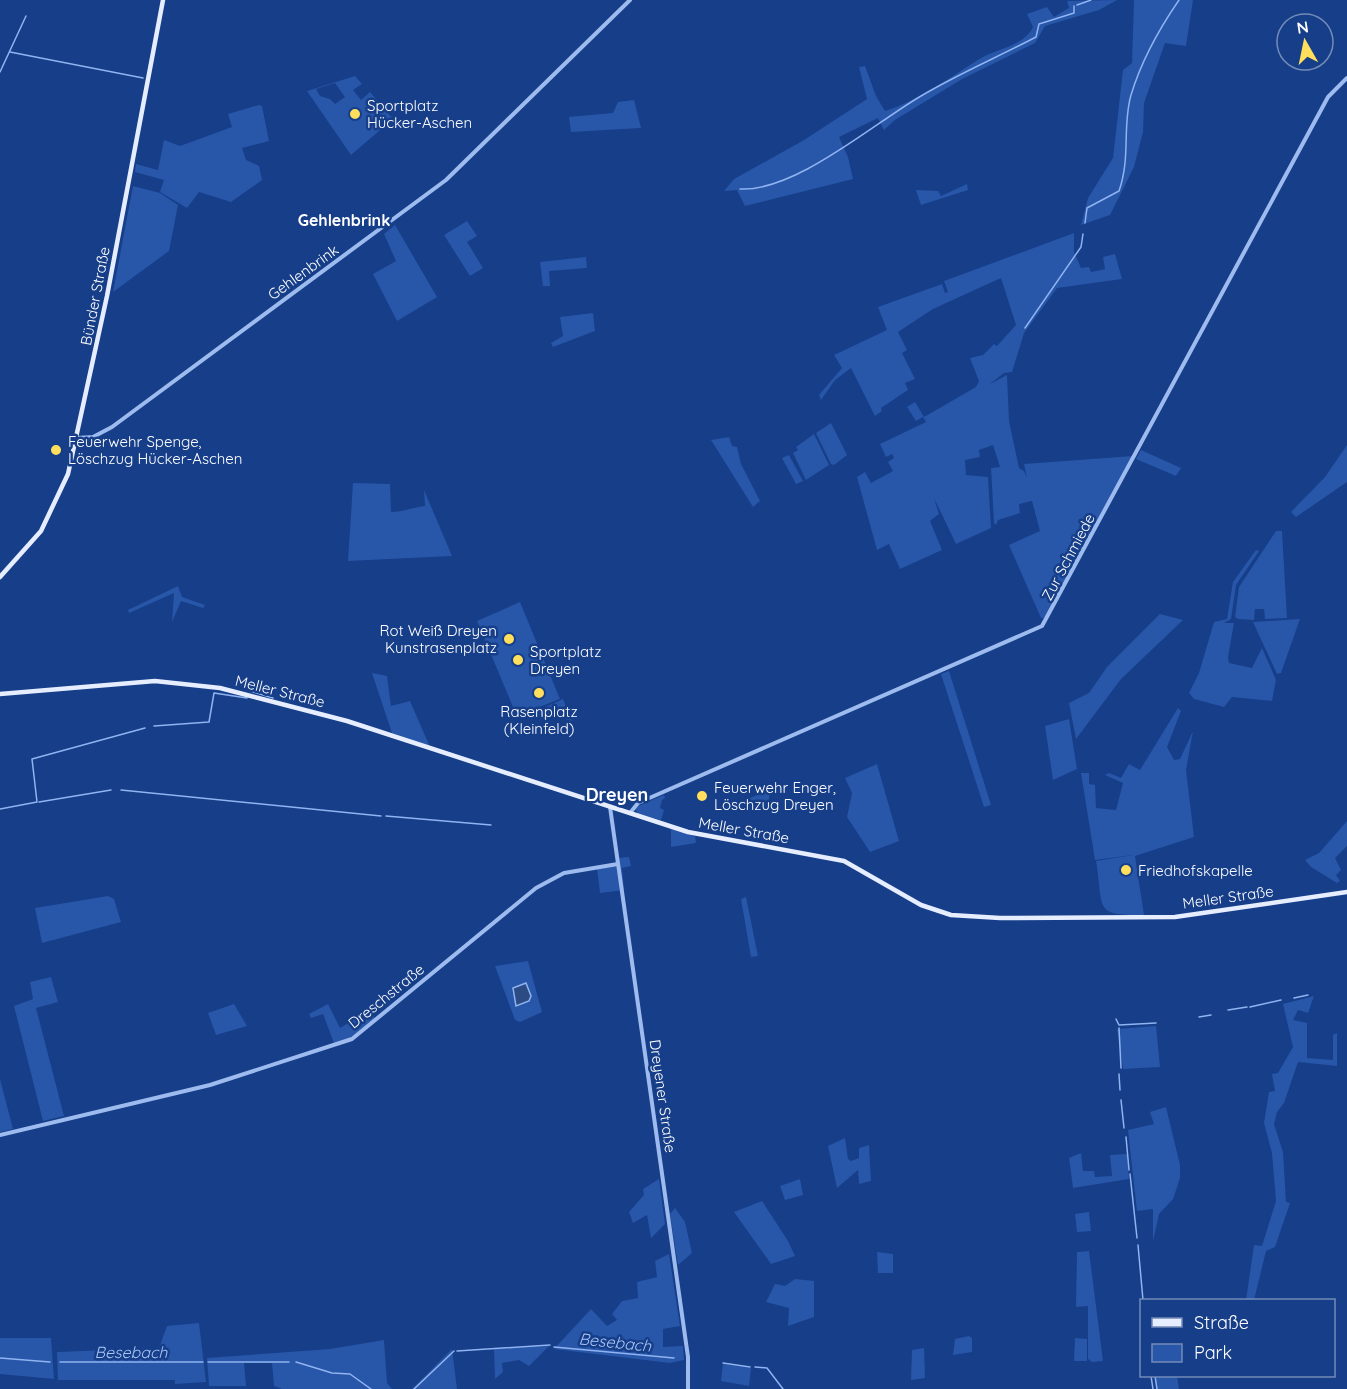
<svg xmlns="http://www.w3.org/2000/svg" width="1347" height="1389" font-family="Quicksand,sans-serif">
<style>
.green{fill:#2856a8;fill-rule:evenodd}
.water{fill:#2d4b83;stroke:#90b4f2;stroke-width:1.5}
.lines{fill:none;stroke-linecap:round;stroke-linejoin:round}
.stream{stroke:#90b4f2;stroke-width:1.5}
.minor{stroke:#9dbbef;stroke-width:4}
.major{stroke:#e5edff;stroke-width:4.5}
.poi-dot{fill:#ffdf5b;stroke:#163e89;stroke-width:2}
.labels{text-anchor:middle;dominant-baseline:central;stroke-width:5;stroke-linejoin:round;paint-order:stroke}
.poi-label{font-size:15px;fill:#fff;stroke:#163e89;text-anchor:start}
.street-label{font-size:15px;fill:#fff;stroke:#163e89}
.neighbourhood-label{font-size:16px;font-weight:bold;fill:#fff;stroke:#163e89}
.water-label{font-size:16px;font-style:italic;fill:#a9c5f6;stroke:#163e89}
.quarter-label{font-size:18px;font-weight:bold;fill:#fff;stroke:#163e89}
</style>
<rect width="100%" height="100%" fill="#163e89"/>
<g class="green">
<path d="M1117 0 1099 10 1045 26 1035 43 962 79 895 120 884 130 878 118 839 137 848 157 853 179 745 206 737 190 724 191 734 179 804 140 867 99 859 67 865 66 876 96 885 111C921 100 951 76 983 57 999 48 1025 45 1033 27L1027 14 1047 7 1054 17 1069 8 1067 1Z"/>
<path d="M1134 0H1193L1186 46 1165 43 1144 103 1143 132 1134 167 1110 215 1081 225 1088 198 1113 158 1123 70 1132 63Z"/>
<path d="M355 76 362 84 353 90 361 100 370 92 393 119 351 155 307 91ZM335 83 345 97 335 104 330 99 320 96 316 89Z"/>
<path d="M634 100 641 128 571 132 569 117 613 113 618 102Z"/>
<path d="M259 105 262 106 269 141 242 148 246 160 259 166 262 180 231 202 199 192 187 208 160 192 164 180 135 172 136 164 158 170 164 140 180 146 232 127 228 114Z"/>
<path d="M967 184 968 190 921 205 916 190 938 191 941 196Z"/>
<path d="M133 186 160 193 178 205 169 251 113 292Z"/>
<path d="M467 221 477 236 467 242 483 268 470 276 444 235Z"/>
<path d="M395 225 437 297 397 321 373 274 396 261 384 234Z"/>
<path d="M1074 233V252L1081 268 1089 267 1091 272 1105 269 1103 257 1115 254 1122 279 1057 288 1024 333 1012 372 1004 373 990 384 1007 375 1009 421 1019 468 1024 471 1027 478 1024 464 1133 456 1046 618H1041L1009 545 1040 531 1032 501 1019 504 1020 513 998 520 996 525 994 523 991 468 1000 467 993 445 979 450 980 457 965 460 966 475 988 477 991 528 956 544 934 498 939 514 930 521 942 550 900 569 889 544 877 550 857 477 865 472 871 483 893 471 888 462 894 458 892 454 886 457 880 444 926 422 923 417 916 421 907 407 915 402 924 417 976 387 979 381 970 358 983 355 994 344 997 346 1016 325 1001 278 933 309 898 332 907 350 902 353 915 379 905 383 908 390 881 408 882 411 875 416 851 368 835 380 821 400 819 395 842 368 834 355 887 330 878 307 942 284 945 293 948 292 944 281Z"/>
<path d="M586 257 587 268 549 271 550 286H543L540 262Z"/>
<path d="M593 313 595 331 553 347 551 343 563 336 560 317Z"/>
<path d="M831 423 847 455 834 465 831 464 816 433Z"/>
<path d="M814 434 829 465 806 480 793 453 798 450 796 447Z"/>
<path d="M729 437 732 446 737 447 741 464 760 501 753 507 711 440Z"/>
<path d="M1347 445V482L1296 517 1291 512 1325 477Z"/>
<path d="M1141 450 1181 468 1176 476 1136 459Z"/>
<path d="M789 455 803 481 796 484 782 458Z"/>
<path d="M353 483 390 484 391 512C404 512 413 507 425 506L424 490 452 556 348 561Z"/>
<path d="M1276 531H1282L1287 618 1265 619 1264 609H1255L1254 620 1238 619 1235 617 1239 587Z"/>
<path d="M1256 550 1259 551 1236 585 1231 619 1224 623H1234L1228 657 1229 663 1252 668 1262 648 1276 680 1272 701 1232 697 1224 707 1194 699 1189 693 1199 673 1214 622 1227 619 1233 582Z"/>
<path d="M178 586 182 597 205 605 203 608 181 601 172 622 174 593 129 613 128 610Z"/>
<path d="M520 602 560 699 529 711 513 707 477 621Z"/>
<path d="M1160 614 1183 620 1121 679 1076 739 1069 703 1089 693 1107 667Z"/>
<path d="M1300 619 1281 673 1277 674 1253 622Z"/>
<path d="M949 671 991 805 984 807 941 674Z"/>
<path d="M372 673 387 676 391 706 410 701 430 747 392 733Z"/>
<path d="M563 699 572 721 546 714 543 708Z"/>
<path d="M1178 708 1181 711 1167 747 1174 760 1180 759 1193 731 1186 770 1194 837 1135 856 1144 915C1092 916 1104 908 1096 861L1133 855 1095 860 1081 773H1089V784L1095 785 1096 808 1116 810 1123 783 1105 775 1109 773 1121 778 1129 764 1140 770Z"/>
<path d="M1069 719 1077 769 1053 780 1045 726Z"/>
<path d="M877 764 899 841 870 852 847 817 852 793 845 778Z"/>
<path d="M764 792 770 793 768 804 755 809 748 799Z"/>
<path d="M664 795 665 798 662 800 660 808 664 810 661 820 638 814 636 810V807Z"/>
<path d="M1347 821V846L1335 858 1341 870 1336 875 1340 881 1337 883 1311 867 1305 860 1319 853Z"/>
<path d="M671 829 695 836 696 843 671 847Z"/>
<path d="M629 857 631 866 622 868 624 890 600 893 597 869 620 866 619 858Z"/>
<path d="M108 896 114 899 121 922 42 943 35 908Z"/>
<path d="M746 897 758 956 751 957 741 899Z"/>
<path d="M528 961 542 1012 520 1022 515 1020 495 966Z"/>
<path d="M51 977 58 1002 36 1008 64 1116 43 1121 14 1006 33 999 30 982Z"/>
<path d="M1314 996 1308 1013 1298 1010 1293 1020 1307 1023V1058L1333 1060V1035L1337 1033V1066L1298 1062 1284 1103 1277 1112 1274 1124 1283 1152 1286 1202 1290 1203 1275 1247 1266 1251 1254 1300H1246L1254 1245 1262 1246 1276 1201 1272 1153 1264 1123 1269 1092 1275 1091 1272 1074 1278 1073 1293 1047 1283 1004Z"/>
<path d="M234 1004 247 1026 216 1035 208 1013Z"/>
<path d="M328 1004 340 1028 370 1010 375 1019 350 1038 334 1043 323 1014 311 1018 309 1014Z"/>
<path d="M1156 1026 1160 1067 1123 1069 1117 1029Z"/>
<path d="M0 1079 13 1129 0 1132Z"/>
<path d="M1166 1107 1180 1165V1178L1173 1199 1159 1214 1153 1241V1209L1137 1211 1128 1130 1154 1124 1150 1112Z"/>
<path d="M845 1138 848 1159 851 1161 859 1158V1148L869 1145 871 1181 859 1184 858 1170 837 1188 828 1146Z"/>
<path d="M1081 1153 1083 1171H1094L1095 1177 1112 1176 1110 1155 1127 1154 1129 1179 1073 1188 1069 1158Z"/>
<path d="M659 1179 665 1224 651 1238 647 1215 633 1223 629 1212 644 1195 643 1189Z"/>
<path d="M800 1179 803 1195 785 1200 780 1186Z"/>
<path d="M762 1201 788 1241 795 1256 771 1264 734 1212Z"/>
<path d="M675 1208 685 1222 692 1253 678 1265 670 1214Z"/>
<path d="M1089 1212 1091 1231 1077 1232 1075 1214Z"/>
<path d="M1089 1251 1103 1361 1092 1362 1088 1359V1306L1076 1307 1077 1252Z"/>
<path d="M877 1252 893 1254V1273H878Z"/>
<path d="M669 1254 680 1326 663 1329V1347L683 1346 684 1360 670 1363 554 1349 591 1309 607 1326 617 1320 612 1314 622 1301 638 1298 637 1282 657 1277 655 1261Z"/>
<path d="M795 1279 814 1281V1317L788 1326 789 1308 766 1302 775 1284 785 1286Z"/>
<path d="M199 1323 206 1382 175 1384V1380H58L57 1352 159 1348 167 1326Z"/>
<path d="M969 1336 972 1338V1352L953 1355 955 1339Z"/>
<path d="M0 1338H51L54 1379 0 1374Z"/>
<path d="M1075 1338 1087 1339V1361H1074Z"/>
<path d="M384 1340 387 1383 392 1389H282L274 1386 272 1363H244L246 1386H209L207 1358 330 1349Z"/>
<path d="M549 1346 529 1366 519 1360 502 1363 503 1372 495 1379 494 1349Z"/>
<path d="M924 1348 925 1378 911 1380 912 1350Z"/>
<path d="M452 1349 457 1389H412Z"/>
<path d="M723 1364 751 1368 749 1386 721 1381Z"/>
<path d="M1155 1376H1177L1179 1389H1157Z"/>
</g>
<path class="water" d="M526 983 531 996 529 1001 516 1006 513 988Z"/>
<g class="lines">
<g class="stream">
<path d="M1077 5 1091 0"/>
<path d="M10 52 143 78"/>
<path d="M0 72 26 16"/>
<path d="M740 189C795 192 873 124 921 96 958 74 998 57 1036 37L1039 24 1074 13V6"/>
<path d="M1085 223 1087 208 1119 191C1131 157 1122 126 1131 95 1141 62 1159 29 1179 0"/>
<path d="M1025 328 1081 247 1083 234"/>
<path d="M250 691 273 698"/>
<path d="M154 726 209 722 214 693 247 698"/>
<path d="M121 790 381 816"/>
<path d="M39 802 111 790"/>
<path d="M0 809 37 802 32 759 145 728"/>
<path d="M386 816 491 825"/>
<path d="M1294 998 1308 995"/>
<path d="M1250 1007 1281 1000"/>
<path d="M1228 1010 1247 1007"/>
<path d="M1199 1017 1211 1015"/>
<path d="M1116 1019 1119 1025 1156 1023"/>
<path d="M1119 1028 1121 1068"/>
<path d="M1119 1074 1120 1090"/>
<path d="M1121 1100 1124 1128"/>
<path d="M1126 1137 1129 1170"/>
<path d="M1130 1174 1137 1238"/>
<path d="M1138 1245 1143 1300"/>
<path d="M554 1347 674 1358"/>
<path d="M457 1351 550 1345"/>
<path d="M0 1358 50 1362"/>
<path d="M60 1362H203"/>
<path d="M208 1362H289"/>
<path d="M296 1362 332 1373 350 1374 371 1389"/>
<path d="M723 1363 750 1367"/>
<path d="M755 1367 767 1368 783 1389"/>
<path d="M1151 1376 1153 1389"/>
<path d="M1155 1376 1157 1389"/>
<path d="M414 1389 454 1351"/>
</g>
<g class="minor">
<path d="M77 438 93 437 112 427 446 180 630 0"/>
<path d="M610 807 688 1357V1389"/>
<path d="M630 813 638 803 1042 626 1328 97 1347 78"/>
<path d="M0 1135 210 1085 352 1039 536 888 564 873 618 864"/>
</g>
<g class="major">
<path d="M0 577 41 531 68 474 107 296 163 0"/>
<path d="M0 694 155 681 220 688 347 721 688 832 844 861 921 905 951 915 1000 918 1175 917 1347 892"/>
</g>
</g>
<g class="poi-dot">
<circle cx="355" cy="114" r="6"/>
<circle cx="56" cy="450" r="6"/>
<circle cx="509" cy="639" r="6"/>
<circle cx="518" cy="660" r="6"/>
<circle cx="539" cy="693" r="6"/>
<circle cx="702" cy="796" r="6"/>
<circle cx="1126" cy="870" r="6"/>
</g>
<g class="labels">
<g class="poi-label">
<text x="367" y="105">Sportplatz<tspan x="367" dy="17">Hücker-Aschen</tspan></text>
<text x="68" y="441">Feuerwehr Spenge,<tspan x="68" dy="17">Löschzug Hücker-Aschen</tspan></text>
<text x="497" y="630" text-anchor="end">Rot Weiß Dreyen<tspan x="497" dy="17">Kunstrasenplatz</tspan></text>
<text x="530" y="651">Sportplatz<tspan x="530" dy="17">Dreyen</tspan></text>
<text x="539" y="711" text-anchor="middle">Rasenplatz<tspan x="539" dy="17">(Kleinfeld)</tspan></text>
<text x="714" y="787">Feuerwehr Enger,<tspan x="714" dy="17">Löschzug Dreyen</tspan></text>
<text x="1138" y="870">Friedhofskapelle</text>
</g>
<g class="street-label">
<text transform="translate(303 272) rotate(-36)">Gehlenbrink</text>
<text transform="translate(95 296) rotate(-79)">Bünder Straße</text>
<text transform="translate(1068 557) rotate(-62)">Zur Schmiede</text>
<text transform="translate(280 691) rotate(14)">Meller Straße</text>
<text transform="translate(744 830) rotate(10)">Meller Straße</text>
<text transform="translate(1228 897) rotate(-8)">Meller Straße</text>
<text transform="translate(386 996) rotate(-39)">Dreschstraße</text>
<text transform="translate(663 1096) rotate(82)">Dreyener Straße</text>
</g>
<g class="neighbourhood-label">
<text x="344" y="220">Gehlenbrink</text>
</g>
<g class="water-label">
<text transform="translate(615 1342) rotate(6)">Besebach</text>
<text x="131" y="1352">Besebach</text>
</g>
<g class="quarter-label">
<text x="617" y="794">Dreyen</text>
</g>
</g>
<rect x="1140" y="1299" width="195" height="78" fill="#163e89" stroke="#738bb8" stroke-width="1.5"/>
<rect x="1152" y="1318" width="30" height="9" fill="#e5edff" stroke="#738bb8" stroke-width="1.5"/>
<text x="1194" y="1329" font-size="18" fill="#ffffff">Straße</text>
<rect x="1152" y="1344" width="30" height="18" fill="#2856a8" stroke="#738bb8" stroke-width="1.5"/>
<text x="1194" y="1359" font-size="18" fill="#ffffff">Park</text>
<g transform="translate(1305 42) rotate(351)"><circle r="28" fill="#163e89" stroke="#738bb8" stroke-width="1.5"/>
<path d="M0-4.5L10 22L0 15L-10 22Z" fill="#ffdf5b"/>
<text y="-9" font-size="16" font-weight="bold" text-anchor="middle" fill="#ffffff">N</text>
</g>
</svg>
